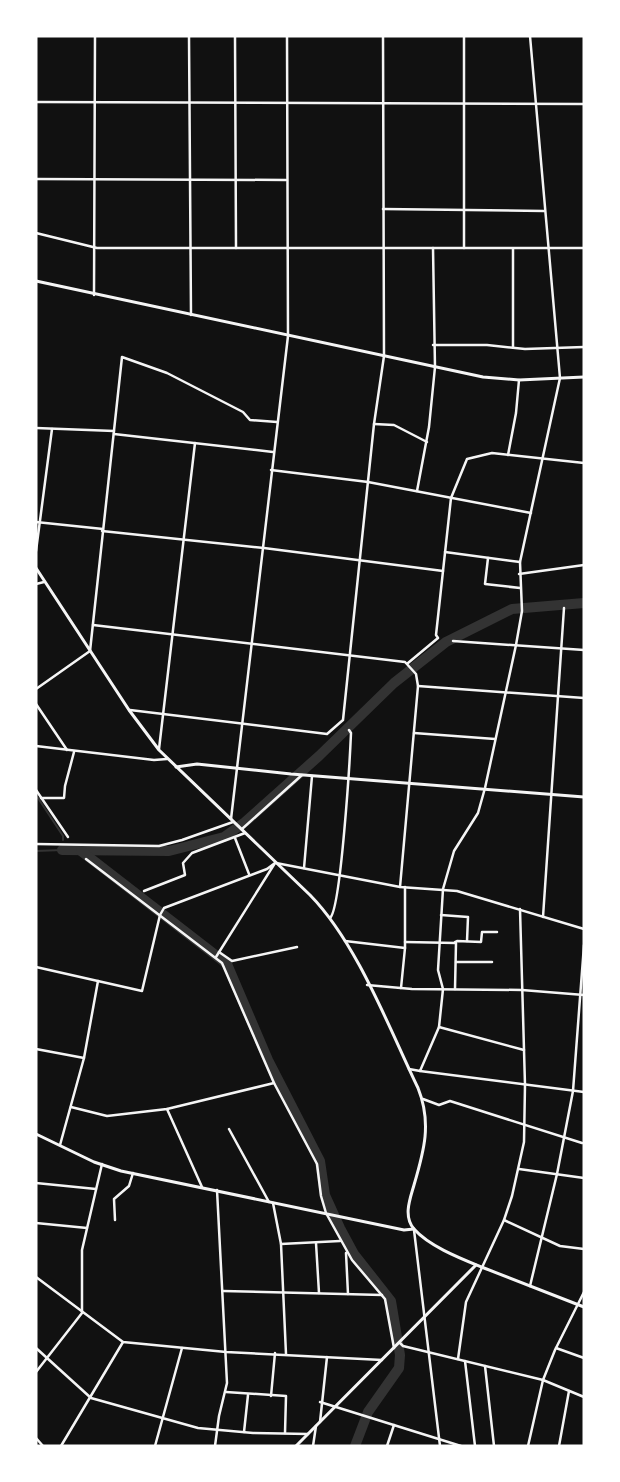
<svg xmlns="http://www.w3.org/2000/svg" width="620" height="1482" font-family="'Source Serif 4',serif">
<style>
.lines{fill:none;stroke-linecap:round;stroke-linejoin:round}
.stream{stroke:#333;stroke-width:2}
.river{stroke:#333;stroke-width:10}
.minor{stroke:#f5f5f5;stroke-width:2.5}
.tertiary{stroke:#f5f5f5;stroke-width:3}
.secondary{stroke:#f5f5f5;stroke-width:3}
</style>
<rect width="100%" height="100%" fill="#111"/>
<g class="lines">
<g class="stream">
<path d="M38 798 63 836V840"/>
<path d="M36 851 62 850V847"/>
</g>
<g class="river">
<path d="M62 850 169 851 224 837 245 822 319 756 394 683 446 642 512 609 584 603"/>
<path d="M81 851 227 964 268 1060 320 1161 325 1195 340 1228 354 1254 391 1301 400 1355 399 1368 368 1412 355 1446"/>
</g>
<g class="minor">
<path d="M189 36 191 315"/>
<path d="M235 36 236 248"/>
<path d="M36 102 584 104"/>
<path d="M36 179 286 180"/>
<path d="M383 209 544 211"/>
<path d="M36 233 97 248H584"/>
<path d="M464 248V36"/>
<path d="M513 249V347"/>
<path d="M94 295 95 36"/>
<path d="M433 345H487L525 349 584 347"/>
<path d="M374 424 394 425 427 442"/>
<path d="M36 428 114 431"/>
<path d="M114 434 273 452"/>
<path d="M508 455 516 413 519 380"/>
<path d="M271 470 368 482 531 513"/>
<path d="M417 491 429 427 435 367 433 248"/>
<path d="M36 522 103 529"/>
<path d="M102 531 264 548 443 571"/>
<path d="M36 551 52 429"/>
<path d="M445 552 520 562"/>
<path d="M488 558 485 584 520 588"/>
<path d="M519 574 584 565"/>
<path d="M36 584 44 582"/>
<path d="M93 625 405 662 416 674 418 686 400 887"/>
<path d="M453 641 584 650"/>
<path d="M408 663 438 638 436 635 451 498 467 459 492 453 584 463"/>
<path d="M418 686 584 698"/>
<path d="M36 689 90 651 122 357 167 373 243 412 250 420 277 422"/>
<path d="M36 704 67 750"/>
<path d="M130 710 327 734 343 720 374 424 384 356 383 36"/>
<path d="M414 733 495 739"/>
<path d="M36 746 154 760 167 759"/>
<path d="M159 749 195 443"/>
<path d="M36 790 68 837"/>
<path d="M41 798H64L65 786 74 752"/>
<path d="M231 819 288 336 287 36"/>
<path d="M242 829 302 775"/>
<path d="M235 838 249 874"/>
<path d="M36 844 159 846 182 840 233 822"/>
<path d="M86 859 222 963 274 1083 317 1164 321 1196 326 1213 352 1260 385 1299 394 1348"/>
<path d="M276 863 400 887 457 891 584 929"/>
<path d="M304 868 312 776"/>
<path d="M144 891 185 875 183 863 192 853 245 833"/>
<path d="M441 915 468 917 467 941"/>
<path d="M543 917 564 608"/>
<path d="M330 918C341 909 350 757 351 733L349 730"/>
<path d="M345 941 405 948"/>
<path d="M405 942 456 943 455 989"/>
<path d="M455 942 457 941 481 942 482 932H497"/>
<path d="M219 952 232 961 297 947"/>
<path d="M456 962H492"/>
<path d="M36 967 142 991 160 915 164 908 267 869 275 863 216 957"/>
<path d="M367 985 412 989 522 990 584 995"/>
<path d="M401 988 405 948V887"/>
<path d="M439 1027 524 1050"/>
<path d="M36 1049 84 1058"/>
<path d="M409 1069 420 1071 439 1027 443 989 438 970 443 889 454 851 478 813 485 788 516 645 522 611 520 562 560 378 530 36"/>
<path d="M420 1071 584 1092"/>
<path d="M423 1099 439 1105 450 1101 582 1143"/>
<path d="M71 1107 107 1116 167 1109 274 1083"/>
<path d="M167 1109 202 1187"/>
<path d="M229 1129 269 1202"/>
<path d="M60 1145 84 1058 98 981"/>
<path d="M519 1169 584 1178"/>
<path d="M36 1183 96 1189"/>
<path d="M273 1203 281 1244 286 1354"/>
<path d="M115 1220 114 1199 129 1186 133 1173"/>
<path d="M504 1220 560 1246 584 1249"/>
<path d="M36 1223 87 1228"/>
<path d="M414 1230 440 1446"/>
<path d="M316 1243 319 1293"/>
<path d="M281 1244 340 1241"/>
<path d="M346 1253 348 1294"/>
<path d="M36 1277 123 1342 226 1352 382 1360"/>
<path d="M530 1286 557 1174 573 1091 584 945"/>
<path d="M223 1291 382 1295"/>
<path d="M400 1343 403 1346 543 1380 584 1397"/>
<path d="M36 1348 91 1398 198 1428 253 1433 308 1434"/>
<path d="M556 1348 584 1358"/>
<path d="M458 1359 466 1302 504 1220 512 1196 524 1142 525 1085 520 909"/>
<path d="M465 1361 475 1446"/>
<path d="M485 1366 494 1446"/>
<path d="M36 1372 82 1313V1250L102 1164"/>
<path d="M226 1392 286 1396 285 1433"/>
<path d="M271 1396 275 1353"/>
<path d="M320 1402 461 1446"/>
<path d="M320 1422 327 1357"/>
<path d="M244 1432 248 1395"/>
<path d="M36 1438 43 1446"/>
<path d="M61 1446 123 1342"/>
<path d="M155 1446 182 1348"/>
<path d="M215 1446 219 1416 227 1383 217 1190"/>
<path d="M313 1446 316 1426"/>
<path d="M387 1446 394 1425"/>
<path d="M528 1446 543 1380 555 1350 584 1292"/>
<path d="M559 1446 569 1391"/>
</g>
<g class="tertiary">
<path d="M176 767 197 764 291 774 584 797"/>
<path d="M36 1134 94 1162 121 1171 404 1230 414 1229"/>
</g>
<g class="secondary">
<path d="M36 281 483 377 519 380 584 377"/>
<path d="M36 568 129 710 159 750 310 895C357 943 389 1028 418 1088 432 1123 424 1151 414 1185 410 1199 403 1216 414 1229 430 1247 462 1259 484 1268 517 1281 550 1294 584 1307"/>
<path d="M296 1446 476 1265"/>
</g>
</g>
<rect width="620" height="1482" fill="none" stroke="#ffffff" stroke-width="75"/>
</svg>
